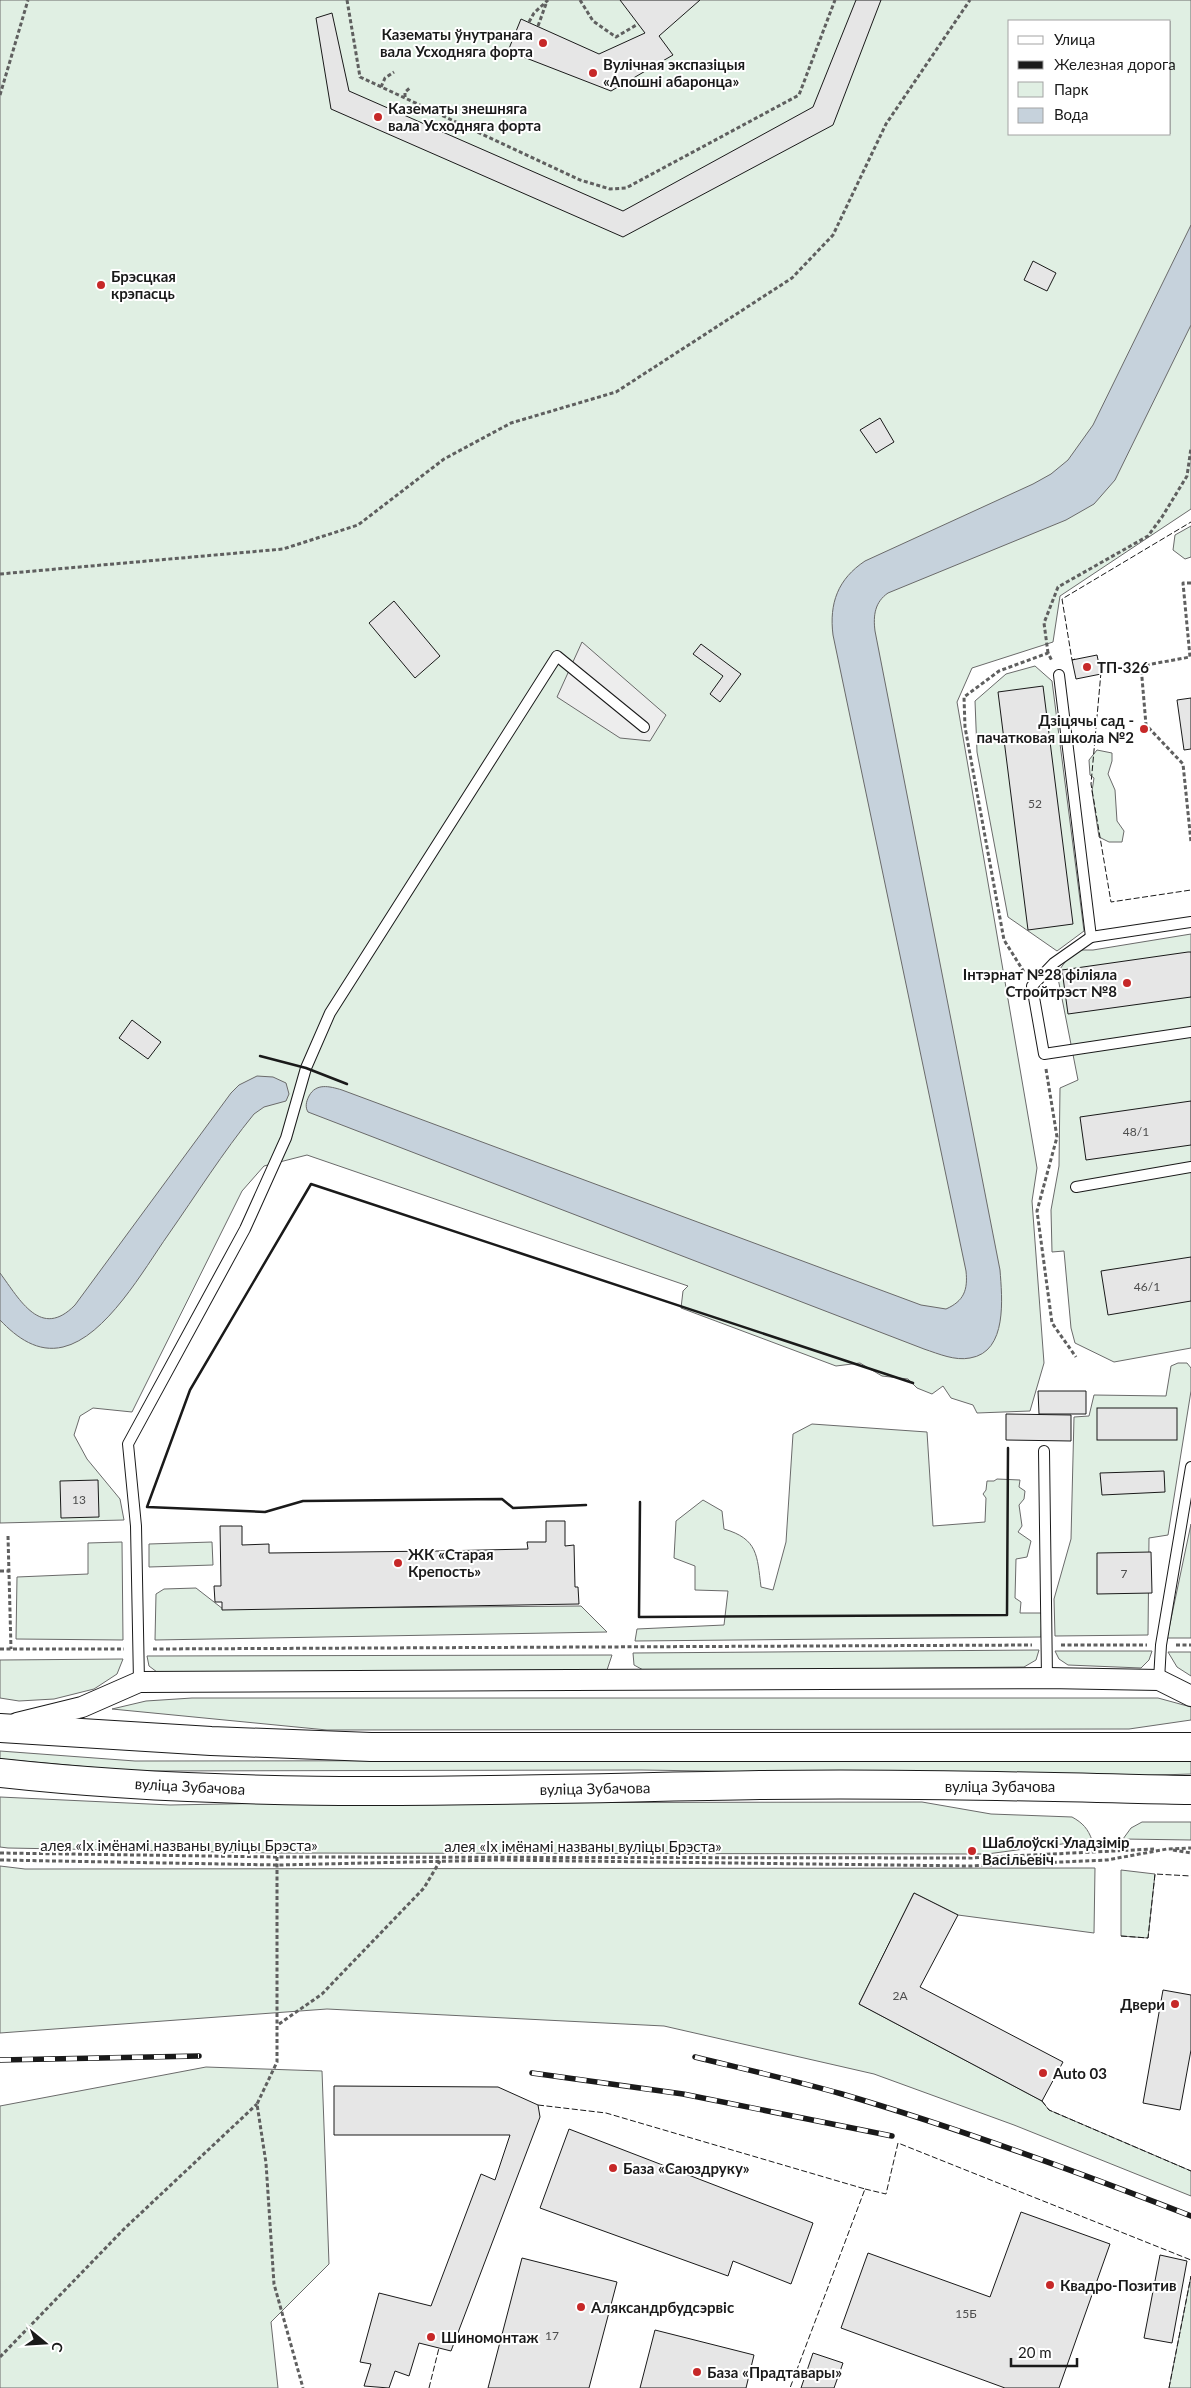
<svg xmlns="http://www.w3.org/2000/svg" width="1191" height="2388" font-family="Lato,sans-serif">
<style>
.green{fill:#e0efe3;stroke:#6a6a6a;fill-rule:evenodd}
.parking{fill:#ededed;stroke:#6a6a6a}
.water{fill:#c6d2dc;stroke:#6a6a6a}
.building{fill:#e6e6e6;stroke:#1a1a1a}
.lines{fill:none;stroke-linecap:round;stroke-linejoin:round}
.lane-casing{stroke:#1a1a1a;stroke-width:12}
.street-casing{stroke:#1a1a1a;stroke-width:22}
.highway-casing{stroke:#1a1a1a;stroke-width:30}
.path{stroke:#5f5f5f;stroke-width:3;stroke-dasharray:4 2.5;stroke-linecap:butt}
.lane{stroke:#fff;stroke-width:10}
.street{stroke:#fff;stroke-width:20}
.highway{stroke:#fff;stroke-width:28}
.rail-casing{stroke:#1a1a1a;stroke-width:5.5}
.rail{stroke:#fff;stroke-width:4;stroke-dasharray:11;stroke-linecap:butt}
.fence{stroke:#1a1a1a;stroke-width:1;stroke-dasharray:6 2.5;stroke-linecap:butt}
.wall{stroke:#1a1a1a;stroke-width:2.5}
.poi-dot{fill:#c62828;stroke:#fff;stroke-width:2}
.labels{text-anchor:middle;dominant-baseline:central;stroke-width:4;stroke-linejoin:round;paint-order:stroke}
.number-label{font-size:12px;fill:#4d4d4d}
.poi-label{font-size:15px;font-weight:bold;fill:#1a1a1a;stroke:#fff;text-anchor:start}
.street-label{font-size:15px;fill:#1a1a1a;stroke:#fff}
</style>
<rect width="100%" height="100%" fill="#fff"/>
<g class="green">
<path d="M0 0H1191V509L1060 596 1053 642 972 668 957 702 1037 1168 1032 1201 1044 1363 1030 1411 977 1413 973 1405 951 1398 943 1386 932 1394 917 1388 908 1379 882 1376 860 1363 836 1366 681 1308 683 1291 688 1286 307 1155 264 1166 242 1191 132 1412 93 1408 80 1416 74 1435 87 1459 120 1499 124 1520 0 1523ZM1010 21H1170V134H1010Z"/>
<path d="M1191 526V557L1185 559 1173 550 1175 535Z"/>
<path d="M1035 666 1052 681 1084 931 1057 951 1008 917 977 752 975 701 1006 674Z"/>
<path d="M1097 750 1112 753V761L1108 774 1115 790 1117 821 1124 831 1122 842H1109L1099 837 1092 791 1094 778 1090 775 1089 760Z"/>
<path d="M1191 934V1348L1114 1362 1075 1343 1071 1328 1064 1251 1052 1252 1051 1210 1059 1166 1060 1088 1078 1080 1057 973 1074 950H1093Z"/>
<path d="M1178 1363H1187L1191 1368V1391L1168 1535 1149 1538 1148 1635 1055 1636 1054 1599 1071 1539 1074 1417 1089 1416 1094 1395 1166 1396 1171 1366Z"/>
<path d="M812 1424 927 1432 933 1526 985 1522 986 1498 983 1494 986 1490 987 1481H994L997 1479 1020 1480 1019 1487 1025 1491 1024 1499 1019 1505 1022 1526 1018 1532 1031 1541 1027 1557 1016 1559 1015 1598 1021 1602 1020 1613H1042L1041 1637 635 1641 637 1629 724 1625 728 1591 695 1590V1566L674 1558 676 1521 703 1500 722 1511 724 1529C758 1539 757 1555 761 1587L773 1590 786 1542 793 1434Z"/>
<path d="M1191 1524V1638H1167Z"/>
<path d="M122 1542 123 1640 16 1639 17 1577 88 1574V1543Z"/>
<path d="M212 1542 213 1565 149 1567V1544Z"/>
<path d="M196 1588 223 1609 581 1606 607 1632 155 1640 156 1594 164 1589Z"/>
<path d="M1039 1650 1036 1660 1024 1667 645 1671 634 1665 633 1653Z"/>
<path d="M1055 1651H1152L1149 1660 1141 1668 1068 1665 1059 1659Z"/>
<path d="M1168 1652H1191V1676L1177 1667Z"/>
<path d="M612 1655 607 1670 161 1675 149 1666 147 1656Z"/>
<path d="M123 1659 117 1674 94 1689 54 1699 19 1701 0 1698V1660Z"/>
<path d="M192 1698H1158L1191 1707V1720L1129 1729 327 1730 112 1709 146 1701Z"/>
<path d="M0 1751 135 1761 1191 1760V1774L1095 1777 641 1770 133 1771 0 1759Z"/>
<path d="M0 1797 170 1805 279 1803 922 1802 991 1814 1072 1817C1083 1823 1088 1829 1092 1840L987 1854 276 1853 8 1848 0 1847Z"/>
<path d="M1142 1822H1191V1840L1123 1839 1131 1828Z"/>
<path d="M0 1866 25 1869 1095 1868 1094 1933 958 1915 914 1893 859 2004 1042 2101 1049 2110 1191 2171V2196L1014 2125 874 2074 664 2026 327 2009 0 2033Z"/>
<path d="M1121 1870 1155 1874 1148 1938 1121 1936Z"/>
<path d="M206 2067 322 2071 329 2264 271 2322 278 2388H0V2106Z"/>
<path d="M1191 2276V2388H1169Z"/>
</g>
<path class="parking" d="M582 642 666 715 650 741 620 738 557 697Z"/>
<g class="water">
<path d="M1191 225V325L1115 480 1094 504 1066 520 888 593C875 602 873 615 875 631L1000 1270C1002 1297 1008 1352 970 1358 955 1361 939 1354 924 1349L308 1112C305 1107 306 1102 309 1096 316 1083 329 1086 342 1090L921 1305 946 1309C964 1301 968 1290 966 1271L833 635C829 603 838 579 865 561L1033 484 1051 474 1068 460 1093 425Z"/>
<path d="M257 1076 273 1077 286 1083 289 1094 286 1101 264 1107 254 1114C223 1152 196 1195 168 1235 144 1269 106 1337 63 1347 38 1353 17 1338 0 1320V1273C20 1300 41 1340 75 1305L231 1093 239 1085Z"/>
</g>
<g class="building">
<path d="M620 0H700L659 36 673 55 611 91 508 51 521 19 599 54 645 33Z"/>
<path d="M856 0H881L833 125 623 237 331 109 316 18 332 13 349 91 623 211 813 107Z"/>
<path d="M1033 261 1056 273 1047 291 1024 280Z"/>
<path d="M880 418 894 442 876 453 860 430Z"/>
<path d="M394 601 440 656 415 678 369 623Z"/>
<path d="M701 644 741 674 720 702 710 694 723 676 693 654Z"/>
<path d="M1097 655 1101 674 1076 679 1072 660Z"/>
<path d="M1043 686 1073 924 1028 930 998 692Z"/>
<path d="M1191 698V749L1184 750 1177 700Z"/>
<path d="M1188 952H1191V997L1068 1014 1062 970Z"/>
<path d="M132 1020 161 1042 148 1059 119 1038Z"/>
<path d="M1191 1101V1145L1086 1160 1080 1117Z"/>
<path d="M1191 1257V1301L1108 1315 1101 1271Z"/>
<path d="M1038 1391H1086V1414H1039Z"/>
<rect x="1097" y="1408" width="80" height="32"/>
<path d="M1006 1414 1071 1415V1441L1006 1440Z"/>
<path d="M1164 1471 1165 1492 1102 1495 1100 1473Z"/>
<path d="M98 1480 99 1517 61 1518 60 1481Z"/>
<path d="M546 1521H565V1546L574 1545 575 1587H578L579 1604 222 1610V1602H215L214 1586H221L220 1526H242V1545L269 1544V1553L439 1551 528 1549 527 1542H546Z"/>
<path d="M1151 1552 1152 1593 1097 1594V1553Z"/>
<path d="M914 1893 958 1915 920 1987 1063 2062 1042 2101 859 2004Z"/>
<path d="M1163 1990 1191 1995V2050L1180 2110 1143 2103Z"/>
<path d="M334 2086 498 2087 538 2105 540 2117 451 2351 419 2343 409 2376 395 2371 389 2388 364 2386 371 2364 360 2362 379 2293 431 2306 481 2174 495 2180 510 2135H334Z"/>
<path d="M569 2129 813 2223 791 2284 733 2261 728 2276 540 2208Z"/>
<path d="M1021 2212 1110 2244 1059 2388H1005L841 2328 868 2253 990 2297Z"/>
<path d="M1160 2255 1187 2261 1172 2343 1144 2338Z"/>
<path d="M522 2258 617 2282 589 2388H488Z"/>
<path d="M655 2330 754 2355 746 2388H640Z"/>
<path d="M813 2353 843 2363 834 2388H801Z"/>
</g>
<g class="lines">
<g class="lane-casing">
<g id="lane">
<path d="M1059 675 1091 937 1191 922"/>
<path d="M1091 937 1054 963 1032 986 1044 1054 1191 1032"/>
<path d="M1076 1187 1191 1167"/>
<path d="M1044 1451 1047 1678"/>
<path d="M1159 1680 1161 1645 1191 1467"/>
<path d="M139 1682 136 1526 128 1444 245 1229 286 1138 306 1068 330 1013 557 656 644 727"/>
</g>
</g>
<g class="street-casing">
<path id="street" d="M17 1723 82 1707 139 1682 1047 1678 1159 1680 1191 1696"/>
</g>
<g class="highway-casing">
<g id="highway">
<path d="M0 1728 211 1741 371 1747H1191"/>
<path d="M0 1773C252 1801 507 1789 760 1785 904 1783 1047 1787 1191 1790"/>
</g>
</g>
<g class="path">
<path d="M347 0 360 77 580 180 610 189 626 188 799 95 835 0"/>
<path d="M580 0 593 21 616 37 638 24"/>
<path d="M529 22 534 13 548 0"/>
<path d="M538 26 547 1"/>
<path d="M381 87 385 78 394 72"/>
<path d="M0 95 28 0"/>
<path d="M405 97V92L411 87"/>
<path d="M0 574 283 549 358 525 444 459 511 423 616 392 792 278 833 235 886 124 970 0"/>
<path d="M1191 583H1183L1190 657 1141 666 1146 725 1183 764 1191 842"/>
<path d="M1048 653 1044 623 1058 587 1148 536 1162 517 1187 476 1191 448"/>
<path d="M1024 972 1004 940 965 727 964 697 999 671 1048 653 1052 661"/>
<path d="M1046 1069 1057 1137 1037 1211 1052 1323 1076 1357"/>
<path d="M8 1536 11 1649"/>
<path d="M0 1571H9"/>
<path d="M1061 1645H1147"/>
<path d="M1176 1645H1191"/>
<path d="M0 1649H124"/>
<path d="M153 1649 1032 1645"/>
<path d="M1173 1850 1191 1853"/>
<path d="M0 1853 277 1857 970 1858 1154 1849"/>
<path d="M277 1857V2062L257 2104 266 2163 274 2284 303 2388"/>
<path d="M0 1860 278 1865 499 1860 970 1866 1107 1860 1167 1849 1191 1848"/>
<path d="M279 2024 322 1994 424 1888 440 1861"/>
<path d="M0 2357 124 2229 257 2104"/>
</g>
<use href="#lane" class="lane"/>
<use href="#street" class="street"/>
<use href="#highway" class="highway"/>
<g class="rail-casing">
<g id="rail">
<path d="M695 2057C744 2069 793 2080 842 2094 958 2128 1078 2172 1191 2216"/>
<path d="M0 2060 199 2056"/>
<path d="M532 2073 683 2094 892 2136"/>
</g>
</g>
<use href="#rail" class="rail"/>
<g class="fence">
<path d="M1075 659 1072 660 1062 599 1191 522"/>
<path d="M1101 672 1091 784 1111 902 1191 890"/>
<path d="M1121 1936 1148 1938 1155 1874 1191 1876"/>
<path d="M1042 2101 1049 2110 1191 2171"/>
<path d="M538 2105 606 2113 865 2189 790 2388"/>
<path d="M865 2189 886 2194 898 2143 1191 2260"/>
<path d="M429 2388 439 2348"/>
<path d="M1169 2388 1191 2276"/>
</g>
<g class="wall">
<path d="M260 1056 306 1068 347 1084"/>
<path d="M640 1502 639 1617 1007 1615 1008 1448"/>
<path d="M586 1505 513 1508 502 1499 303 1501 265 1512 147 1507 190 1390 311 1184 913 1383"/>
</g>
</g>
<g class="poi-dot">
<circle cx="543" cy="43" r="5"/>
<circle cx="593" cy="73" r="5"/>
<circle cx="378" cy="117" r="5"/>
<circle cx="101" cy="285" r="5"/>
<circle cx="1087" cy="667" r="5"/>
<circle cx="1144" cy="729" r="5"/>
<circle cx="1127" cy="983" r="5"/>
<circle cx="398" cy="1563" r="5"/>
<circle cx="972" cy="1851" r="5"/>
<circle cx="1175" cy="2004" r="5"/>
<circle cx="1043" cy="2073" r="5"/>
<circle cx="613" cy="2168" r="5"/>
<circle cx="1050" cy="2285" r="5"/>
<circle cx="581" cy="2307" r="5"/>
<circle cx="431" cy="2337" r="5"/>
<circle cx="697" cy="2372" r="5"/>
</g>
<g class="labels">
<g class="number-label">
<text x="1035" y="803">52</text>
<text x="1136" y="1131">48/1</text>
<text x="1147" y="1286">46/1</text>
<text x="79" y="1499">13</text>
<text x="1124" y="1573">7</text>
<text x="900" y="1995">2А</text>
<text x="966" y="2313">15Б</text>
<text x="552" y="2335">17</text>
</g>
<g class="poi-label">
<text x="533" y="34" text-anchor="end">Казематы ўнутранага<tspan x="533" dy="17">вала Усходняга форта</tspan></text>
<text x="603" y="64">Вулічная экспазіцыя<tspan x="603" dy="17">«Апошні абаронца»</tspan></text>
<text x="388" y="108">Казематы знешняга<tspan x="388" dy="17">вала Усходняга форта</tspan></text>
<text x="111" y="276">Брэсцкая<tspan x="111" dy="17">крэпасць</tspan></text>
<text x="1097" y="667">ТП-326</text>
<text x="1134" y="720" text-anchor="end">Дзіцячы сад -<tspan x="1134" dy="17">пачатковая школа №2</tspan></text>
<text x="1117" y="974" text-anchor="end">Інтэрнат №28 фiлiяла<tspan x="1117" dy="17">Стройтрэст №8</tspan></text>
<text x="408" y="1554">ЖК «Старая<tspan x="408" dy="17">Крепость»</tspan></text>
<text x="982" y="1842">Шаблоўскі Уладзімір<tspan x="982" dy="17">Васільевіч</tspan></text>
<text x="1165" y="2004" text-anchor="end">Двери</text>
<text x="1053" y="2073">Auto 03</text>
<text x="623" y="2168">База «Саюздруку»</text>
<text x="1060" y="2285">Квадро-Позитив</text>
<text x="591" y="2307">Аляксандрбудсэрвіс</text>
<text x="441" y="2337">Шиномонтаж</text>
<text x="707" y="2372">База «Прадтавары»</text>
</g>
<g class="street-label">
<text transform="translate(190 1786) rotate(3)">вуліца Зубачова</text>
<text x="1000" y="1786">вуліца Зубачова</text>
<text transform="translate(595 1788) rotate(-1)">вуліца Зубачова</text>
<text x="179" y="1845">алея «Іх імёнамі названы вуліцы Брэста»</text>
<text x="583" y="1846">алея «Іх імёнамі названы вуліцы Брэста»</text>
</g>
</g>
<rect x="1008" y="20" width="162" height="115" fill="#ffffff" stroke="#a3a3a3"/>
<rect x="1018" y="36" width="25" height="8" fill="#ffffff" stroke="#a3a3a3"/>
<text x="1054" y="45" font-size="15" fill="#1a1a1a">Улица</text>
<rect x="1018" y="61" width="25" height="8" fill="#1a1a1a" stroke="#a3a3a3"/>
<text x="1054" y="70" font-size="15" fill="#1a1a1a">Железная дорога</text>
<rect x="1018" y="82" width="25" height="15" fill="#e0efe3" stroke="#a3a3a3"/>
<text x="1054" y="95" font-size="15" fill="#1a1a1a">Парк</text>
<rect x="1018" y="108" width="25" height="15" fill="#c6d2dc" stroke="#a3a3a3"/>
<text x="1054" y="120" font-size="15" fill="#1a1a1a">Вода</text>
<g transform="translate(45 2343) rotate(108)" stroke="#ffffff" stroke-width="4" paint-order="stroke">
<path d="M0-4L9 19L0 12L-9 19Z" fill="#1a1a1a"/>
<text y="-8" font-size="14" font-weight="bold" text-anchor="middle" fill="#1a1a1a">С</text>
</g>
<path d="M1011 2358v8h66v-8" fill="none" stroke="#1a1a1a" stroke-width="2.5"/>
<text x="1018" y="2358" font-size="15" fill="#1a1a1a" stroke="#ffffff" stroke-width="4" paint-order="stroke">20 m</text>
</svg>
